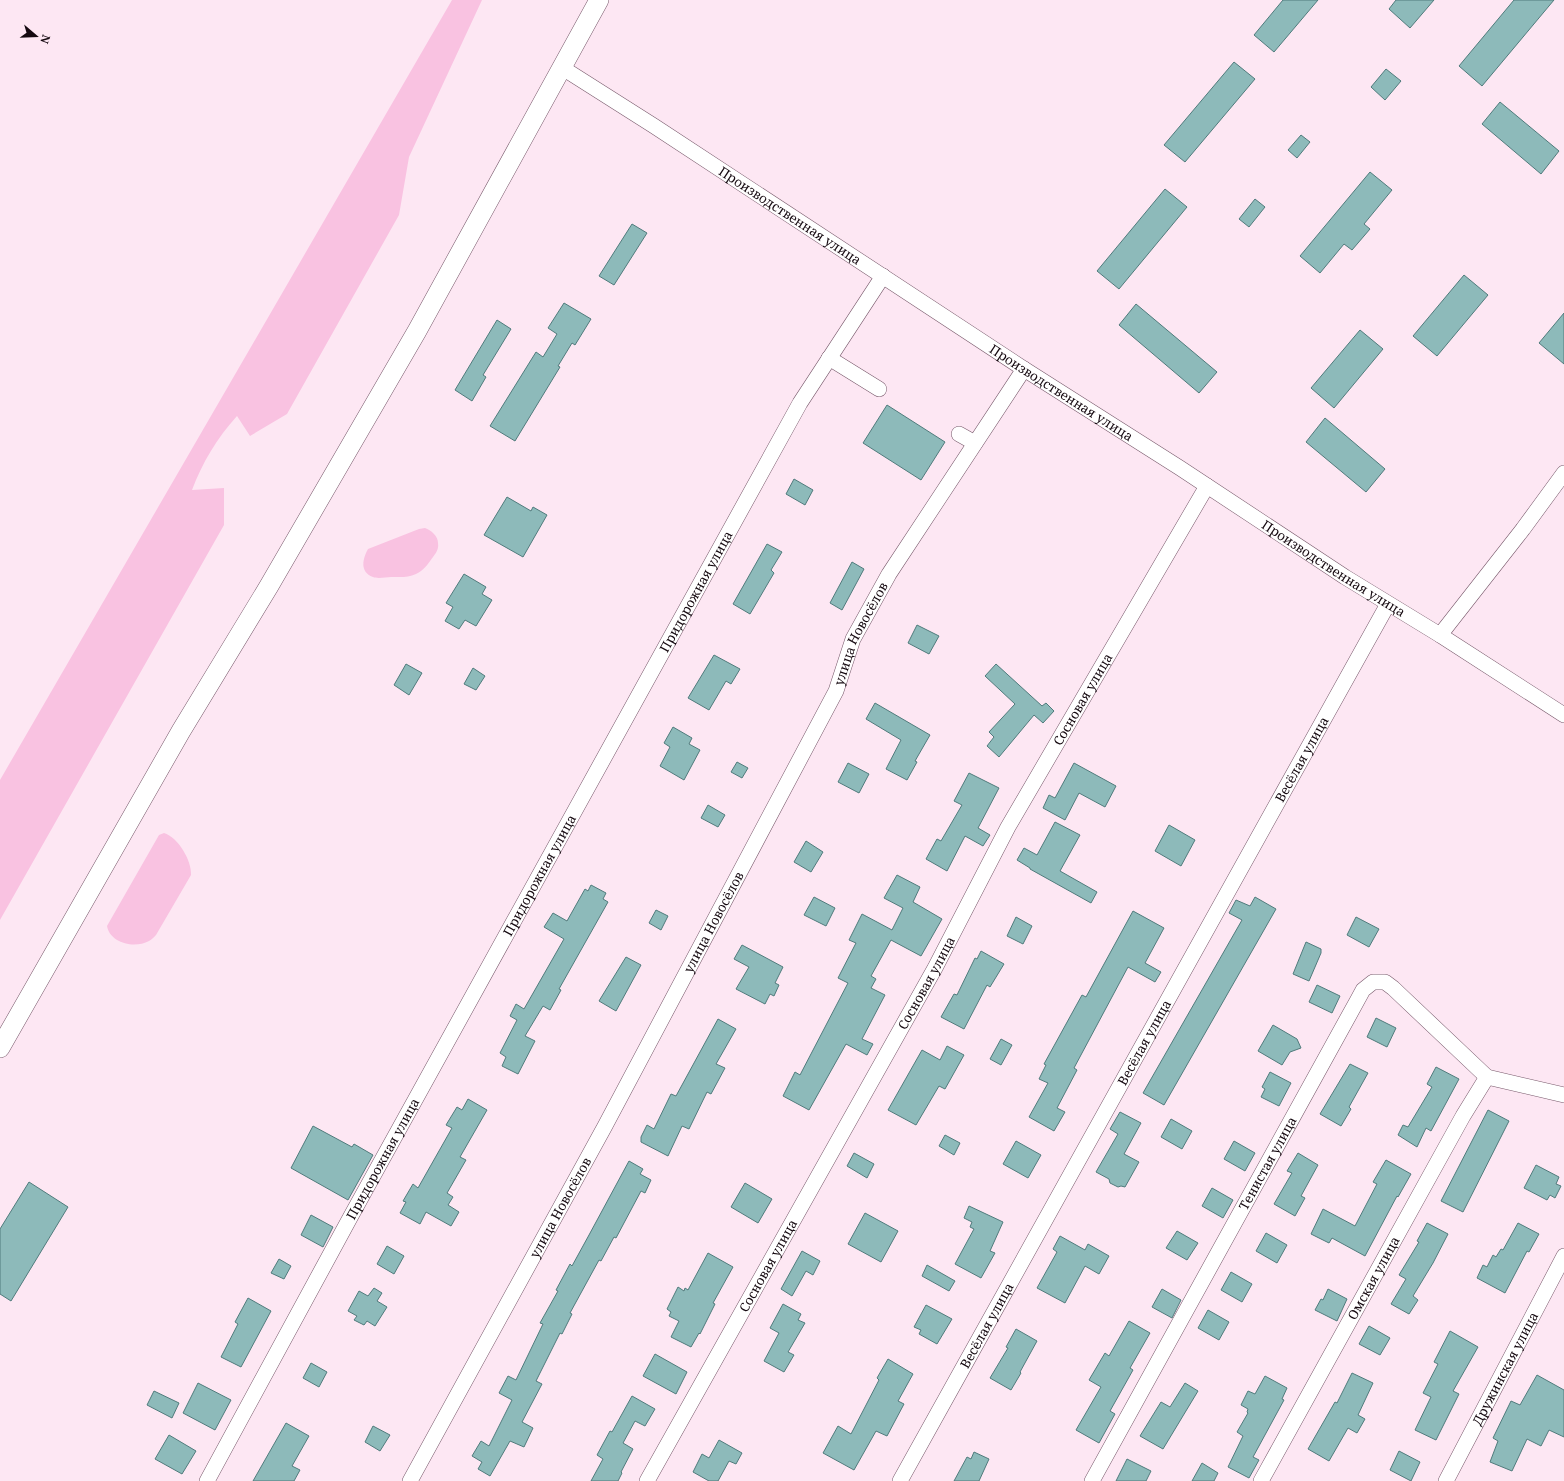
<svg xmlns="http://www.w3.org/2000/svg" width="1564" height="1481" font-family="'Noto Serif',serif">
<style>
.green{fill:#f9c2e1}
.building{fill:#8dbaba;stroke:#507b7c}
.lines{fill:none;stroke-linecap:round;stroke-linejoin:round}
.minor-casing{stroke:#77586a;stroke-width:16}
.major-casing{stroke:#77586a;stroke-width:20}
.minor{stroke:#fff;stroke-width:15}
.major{stroke:#fff;stroke-width:19}
.labels{text-anchor:middle;dominant-baseline:central;stroke-width:3;stroke-linejoin:round;paint-order:stroke}
.street-label{font-size:13px;fill:#150910;stroke:#fde7f3}
</style>
<rect width="100%" height="100%" fill="#fde7f3"/>
<g class="green">
<path d="M452 0H482L409 157 399 215 287 414 250 436 237 416C217 438 202 463 192 490L224 488V525L0 920V780Z"/>
<path d="M425 528C431 530 438 536 438 543 439 549 436 553 433 557 428 564 424 570 416 574 408 578 400 577 391 577 386 577 378 579 373 577 359 572 363 558 368 549L419 529Z"/>
<path d="M164 833C178 837 192 861 191 875L156 935C154 937 151 940 149 941 134 949 110 943 107 926L159 835Z"/>
</g>
<g class="building">
<path d="M1283 0H1318L1274 52 1254 35Z"/>
<path d="M1396 0H1434L1410 28 1389 9Z"/>
<path d="M1514 0H1554L1482 86 1459 66Z"/>
<path d="M1234 62 1255 79 1185 162 1164 145Z"/>
<path d="M1386 69 1401 81 1385 100 1371 87Z"/>
<path d="M1500 102 1559 151 1541 174 1482 124Z"/>
<path d="M1301 135 1310 142 1297 158 1288 150Z"/>
<path d="M1370 172 1392 190 1364 224 1370 229 1352 250 1344 244 1320 273 1300 256Z"/>
<path d="M1165 189 1187 207 1119 289 1097 271Z"/>
<path d="M1255 199 1265 207 1249 227 1239 219Z"/>
<path d="M632 224 647 233 614 285 599 276Z"/>
<path d="M1464 275 1488 295 1437 356 1413 336Z"/>
<path d="M564 303 591 319 575 345 572 343 558 366 560 367 515 441 490 426 536 352 543 357 557 334 548 328Z"/>
<path d="M1136 304 1217 372 1199 393 1119 325Z"/>
<path d="M1564 313V364L1539 343Z"/>
<path d="M497 320 511 329 483 375 486 377 472 401 455 390Z"/>
<path d="M1360 330 1383 349 1334 408 1311 388Z"/>
<path d="M887 405 945 442 921 480 863 443Z"/>
<path d="M1325 418 1385 469 1366 492 1306 442Z"/>
<path d="M794 479 813 490 805 505 786 494Z"/>
<path d="M507 497 531 511 533 507 547 515 523 557 484 535Z"/>
<path d="M767 544 782 552 771 570 774 573 750 614 733 604Z"/>
<path d="M852 562 864 569 842 610 830 603Z"/>
<path d="M464 574 486 587 482 594 492 600 476 626 465 620 459 629 445 621 453 607 446 603Z"/>
<path d="M917 625 939 636 929 654 908 643Z"/>
<path d="M714 655 740 669 731 684 726 681 709 710 688 698Z"/>
<path d="M406 664 422 673 409 695 394 685Z"/>
<path d="M996 664 1042 706 1046 703 1054 711 1043 723 1034 715 999 757 987 746 994 737 989 732 1015 704 985 676Z"/>
<path d="M473 668 485 676 476 690 464 684Z"/>
<path d="M875 703 930 735 915 761 917 762 907 780 886 769 901 740 866 719Z"/>
<path d="M673 727 692 738 689 744 700 750 684 780 660 766 670 747 664 743Z"/>
<path d="M737 762 748 768 742 778 731 772Z"/>
<path d="M848 763 869 774 859 793 838 782Z"/>
<path d="M1074 763 1116 786 1105 807 1079 793 1065 820 1043 808 1049 795 1055 798Z"/>
<path d="M969 773 999 788 978 828 990 835 983 846 965 836 947 871 926 859 937 839 941 841 962 805 954 801Z"/>
<path d="M708 805 725 815 718 827 701 818Z"/>
<path d="M1055 822 1080 835 1060 871 1097 892 1091 903 1030 869V868L1017 860 1024 848 1037 855Z"/>
<path d="M1169 825 1195 840 1181 866 1155 851Z"/>
<path d="M806 841 823 852 811 872 794 862Z"/>
<path d="M897 875 920 887 913 902 942 919 921 956 891 940 871 976 876 979 871 988 885 995 862 1039 873 1044 867 1055 846 1044 809 1110 783 1096 795 1072 800 1075 848 983 838 978 856 943 849 940 862 914 892 930 903 908 884 898Z"/>
<path d="M591 885 606 893 603 899 608 902 559 989 561 990 550 1010 543 1006 525 1036 535 1041 518 1074 502 1066 506 1057 500 1053 517 1020 510 1016 516 1004 524 1009 564 939 544 927 553 913 567 921 585 889 588 891Z"/>
<path d="M814 897 835 908 826 926 804 915Z"/>
<path d="M1255 897 1276 909 1164 1105 1143 1093 1242 920 1229 913 1236 900 1250 906Z"/>
<path d="M656 910 668 916 661 930 649 923Z"/>
<path d="M1133 911 1164 928 1145 963 1161 972 1155 982 1128 967 1074 1068 1077 1070 1057 1108 1065 1112 1054 1131 1029 1117 1048 1083 1039 1079 1046 1065 1044 1064 1082 995 1086 997Z"/>
<path d="M1016 917 1032 926 1023 944 1007 936Z"/>
<path d="M1356 917 1379 929 1369 947 1347 935Z"/>
<path d="M1306 942 1321 949V953L1309 981 1293 974Z"/>
<path d="M742 945 783 967 775 983 779 985 774 996 770 994 765 1004 736 989 749 967 734 959Z"/>
<path d="M981 951 1004 964 990 987 987 985 964 1029 941 1017 954 994 957 995 975 958 977 959Z"/>
<path d="M626 957 641 965 616 1011 599 1001Z"/>
<path d="M1317 985 1340 996 1332 1013 1309 1002Z"/>
<path d="M1376 1018 1396 1028 1387 1047 1367 1037Z"/>
<path d="M718 1019 736 1029 716 1064 725 1068 711 1094 707 1092 689 1129 682 1126 668 1156 641 1142V1137L647 1125 654 1129 671 1094 676 1096Z"/>
<path d="M1273 1025 1297 1039 1301 1048 1290 1052 1282 1065 1258 1051Z"/>
<path d="M1001 1039 1012 1045 1001 1065 990 1059Z"/>
<path d="M947 1046 964 1055 945 1089 939 1086 916 1125 888 1110 922 1050 940 1060Z"/>
<path d="M1350 1064 1368 1073 1349 1107 1351 1109 1341 1126 1320 1114Z"/>
<path d="M1436 1067 1459 1079 1431 1131 1426 1128 1417 1147 1398 1135 1403 1125 1408 1127 1432 1087 1427 1084Z"/>
<path d="M1270 1072 1291 1083 1279 1106 1261 1097 1265 1089 1262 1087Z"/>
<path d="M468 1099 487 1110 460 1157 466 1160 447 1193 453 1197 448 1205 459 1212 451 1226 426 1212 420 1224 400 1213 406 1202 403 1201 413 1184 418 1188 452 1128 446 1125 457 1107 462 1110Z"/>
<path d="M1488 1110 1509 1121 1463 1212 1441 1201Z"/>
<path d="M1120 1112 1141 1123 1124 1154 1139 1162 1125 1187 1121 1186 1118 1187 1110 1183 1109 1179 1096 1172 1118 1134 1110 1129Z"/>
<path d="M1171 1119 1192 1131 1182 1149 1161 1137Z"/>
<path d="M313 1126 352 1147 354 1144 373 1155 348 1200 291 1168Z"/>
<path d="M945 1135 960 1143 954 1155 939 1146Z"/>
<path d="M1016 1141 1041 1155 1028 1178 1003 1164Z"/>
<path d="M1234 1141 1255 1153 1245 1171 1224 1159Z"/>
<path d="M854 1153 874 1164 867 1178 847 1166Z"/>
<path d="M1298 1153 1318 1165 1301 1196 1305 1198 1295 1216 1274 1204 1292 1173 1287 1171Z"/>
<path d="M1386 1160 1411 1174 1398 1197 1397 1196 1365 1256 1332 1238 1329 1243 1311 1234 1323 1209 1355 1226 1377 1184 1373 1182Z"/>
<path d="M629 1161 643 1169 640 1174 651 1180 645 1193 641 1191 616 1238 614 1237 601 1261 599 1260 570 1313 572 1314 562 1334 560 1333 536 1381 542 1384 522 1422 533 1428 524 1447 510 1441 490 1476 478 1469 482 1462 472 1456 481 1441 489 1446 512 1400 499 1393 508 1376 516 1380 543 1324 540 1323 558 1291 556 1290 570 1264 572 1266 589 1235Z"/>
<path d="M1536 1165 1559 1177 1556 1184 1561 1186 1555 1198 1550 1195 1547 1200 1524 1188Z"/>
<path d="M29 1182 68 1207 11 1301 0 1294V1229Z"/>
<path d="M745 1183 772 1199 758 1223 731 1207Z"/>
<path d="M1212 1188 1233 1200 1223 1218 1202 1206Z"/>
<path d="M969 1206 1003 1222 990 1251 995 1253 981 1278 955 1264 974 1229 970 1227 972 1222 964 1218Z"/>
<path d="M865 1213 898 1231 881 1262 848 1244Z"/>
<path d="M311 1215 333 1227 323 1247 301 1235Z"/>
<path d="M1427 1223 1448 1234 1433 1263 1413 1296 1418 1300 1409 1314 1391 1304 1406 1279 1399 1275 1419 1242 1417 1241Z"/>
<path d="M1518 1223 1539 1234 1529 1252 1527 1251 1505 1293 1477 1278 1483 1265 1487 1267 1493 1255 1496 1257 1501 1249 1503 1250Z"/>
<path d="M1177 1231 1198 1243 1187 1260 1166 1248Z"/>
<path d="M1266 1233 1287 1245 1277 1263 1256 1251Z"/>
<path d="M1060 1236 1085 1250 1088 1244 1109 1256 1099 1274 1085 1266 1065 1303 1037 1288 1057 1252 1053 1249Z"/>
<path d="M387 1246 404 1256 394 1274 377 1264Z"/>
<path d="M802 1251 820 1261 813 1275 806 1271 792 1296 781 1289Z"/>
<path d="M708 1253 733 1267 713 1303 715 1304 700 1334 699 1333 691 1347 671 1337 679 1321 669 1316 671 1312 667 1309 678 1287 684 1291 685 1288 688 1290Z"/>
<path d="M279 1259 291 1266 284 1279 271 1273Z"/>
<path d="M927 1265 955 1281 949 1291 922 1276Z"/>
<path d="M1231 1272 1252 1284 1242 1302 1221 1290Z"/>
<path d="M374 1288 382 1293 377 1301 387 1307 375 1326 367 1321 364 1325 354 1320 357 1316 348 1311 359 1291 368 1296Z"/>
<path d="M1162 1289 1181 1300 1172 1318 1152 1307Z"/>
<path d="M1328 1289 1347 1299 1337 1321 1315 1310 1321 1299 1323 1300Z"/>
<path d="M248 1298 271 1311 241 1367 221 1357 238 1324 235 1322Z"/>
<path d="M783 1304 801 1314 798 1320 805 1323 788 1352 794 1355 784 1372 764 1361 779 1333 770 1328Z"/>
<path d="M926 1305 952 1319 937 1344 919 1334 921 1330 914 1327Z"/>
<path d="M1208 1310 1229 1322 1219 1340 1198 1328Z"/>
<path d="M1129 1321 1150 1333 1130 1368 1133 1370 1110 1411 1115 1414 1099 1443 1076 1430 1101 1387 1089 1380 1105 1353 1109 1356Z"/>
<path d="M1369 1326 1390 1338 1380 1355 1359 1344Z"/>
<path d="M1016 1329 1037 1341 1020 1372 1021 1373 1011 1390 990 1378 1008 1348 1006 1347Z"/>
<path d="M1450 1331 1478 1347 1453 1391 1459 1394 1436 1440 1415 1430 1431 1397 1423 1393 1438 1364 1434 1362Z"/>
<path d="M655 1354 687 1372 676 1394 643 1376Z"/>
<path d="M888 1359 913 1374 898 1401 904 1404 887 1436 876 1431 854 1470 823 1453 838 1426 851 1434 879 1380 877 1378Z"/>
<path d="M311 1363 327 1372 319 1387 303 1378Z"/>
<path d="M1352 1373 1373 1383 1358 1415 1365 1419 1357 1433 1348 1428 1329 1461 1308 1449 1335 1402 1337 1403Z"/>
<path d="M1537 1375 1564 1390V1437L1549 1430 1541 1446 1527 1439 1512 1471 1490 1462 1498 1441 1493 1438 1511 1401 1520 1405Z"/>
<path d="M1265 1376 1287 1388 1282 1399 1284 1400 1253 1457 1259 1460 1249 1478 1228 1467 1243 1436 1237 1432 1248 1413 1247 1412 1248 1409 1241 1405 1248 1391 1255 1394Z"/>
<path d="M198 1383 231 1400 215 1430 183 1413Z"/>
<path d="M1185 1383 1198 1391 1163 1449 1140 1436 1161 1402 1170 1407Z"/>
<path d="M154 1391 179 1403 172 1418 147 1405Z"/>
<path d="M632 1396 655 1409 645 1426 635 1421 623 1443 633 1449 621 1472 622 1473 618 1481H591L603 1459 597 1455 610 1431 612 1432Z"/>
<path d="M286 1423 309 1436 292 1466 300 1470 294 1481H253Z"/>
<path d="M373 1426 390 1435 380 1451 365 1442Z"/>
<path d="M169 1435 196 1451 182 1474 155 1459Z"/>
<path d="M719 1440 742 1453 736 1464 729 1461 718 1481H709L693 1472 702 1454 709 1458Z"/>
<path d="M1399 1451 1420 1462 1411 1481 1390 1470Z"/>
<path d="M974 1452 989 1459 979 1481H954L967 1457 971 1459Z"/>
<path d="M1127 1459 1151 1471 1146 1481H1116Z"/>
<path d="M1202 1463 1218 1473 1214 1481H1192Z"/>
</g>
<g class="lines">
<g class="minor-casing">
<g id="minor">
<path id="s1" d="M561 67 654 126 1024 369 1180 468 1345 577 1440 635 1564 715"/>
<path d="M829 358 879 389"/>
<path d="M959 434 975 443"/>
<path d="M1440 635 1523 529 1564 473"/>
<path id="s2" d="M207 1481 351 1216 800 403 883 276"/>
<path id="s3" d="M410 1481 605 1126 836 691 853 639 889 574 1024 369"/>
<path id="s4" d="M647 1481 935 968 1008 827 1207 486"/>
<path id="s5" d="M900 1481 1388 604"/>
<path id="s6" d="M1092 1481 1357 1001 1363 990 1373 982H1385L1393 988 1487 1077 1564 1095"/>
<path id="s7" d="M1261 1481 1463 1116 1487 1077"/>
<path id="s8" d="M1446 1481 1564 1256"/>
</g>
</g>
<g class="major-casing">
<path id="major" d="M0 1048 181 731 269 586 417 331 599 0"/>
</g>
<use href="#minor" class="minor"/>
<use href="#major" class="major"/>
</g>
<g class="labels">
<g class="street-label">
<text stroke="none"><textPath href="#s1" startOffset="273">Производственная улица</textPath></text>
<text stroke="none"><textPath href="#s1" startOffset="597">Производственная улица</textPath></text>
<text stroke="none"><textPath href="#s1" startOffset="921">Производственная улица</textPath></text>
<text stroke="none"><textPath href="#s2" startOffset="1015">Придорожная улица</textPath></text>
<text stroke="none"><textPath href="#s3" startOffset="960">улица Новосёлов</textPath></text>
<text stroke="none"><textPath href="#s4" startOffset="895">Сосновая улица</textPath></text>
<text stroke="none"><textPath href="#s5" startOffset="826">Весёлая улица</textPath></text>
<text stroke="none"><textPath href="#s2" startOffset="691">Придорожная улица</textPath></text>
<text stroke="none"><textPath href="#s3" startOffset="636">улица Новосёлов</textPath></text>
<text stroke="none"><textPath href="#s4" startOffset="571">Сосновая улица</textPath></text>
<text stroke="none"><textPath href="#s5" startOffset="502">Весёлая улица</textPath></text>
<text stroke="none"><textPath href="#s2" startOffset="367">Придорожная улица</textPath></text>
<text stroke="none"><textPath href="#s6" startOffset="363">Тенистая улица</textPath></text>
<text stroke="none"><textPath href="#s3" startOffset="312">улица Новосёлов</textPath></text>
<text stroke="none"><textPath href="#s4" startOffset="247">Сосновая улица</textPath></text>
<text stroke="none"><textPath href="#s7" startOffset="232">Омская улица</textPath></text>
<text stroke="none"><textPath href="#s5" startOffset="178">Весёлая улица</textPath></text>
<text stroke="none"><textPath href="#s8" startOffset="127">Дружинская улица</textPath></text>
</g>
</g>
<g transform="translate(36 36) rotate(109)" stroke="#fde7f3" stroke-width="3" paint-order="stroke">
<path d="M0-3L7 15L0 10L-7 15Z" fill="#150910"/>
<text y="-6" font-size="11" font-weight="bold" text-anchor="middle" fill="#150910">N</text>
</g>
</svg>
